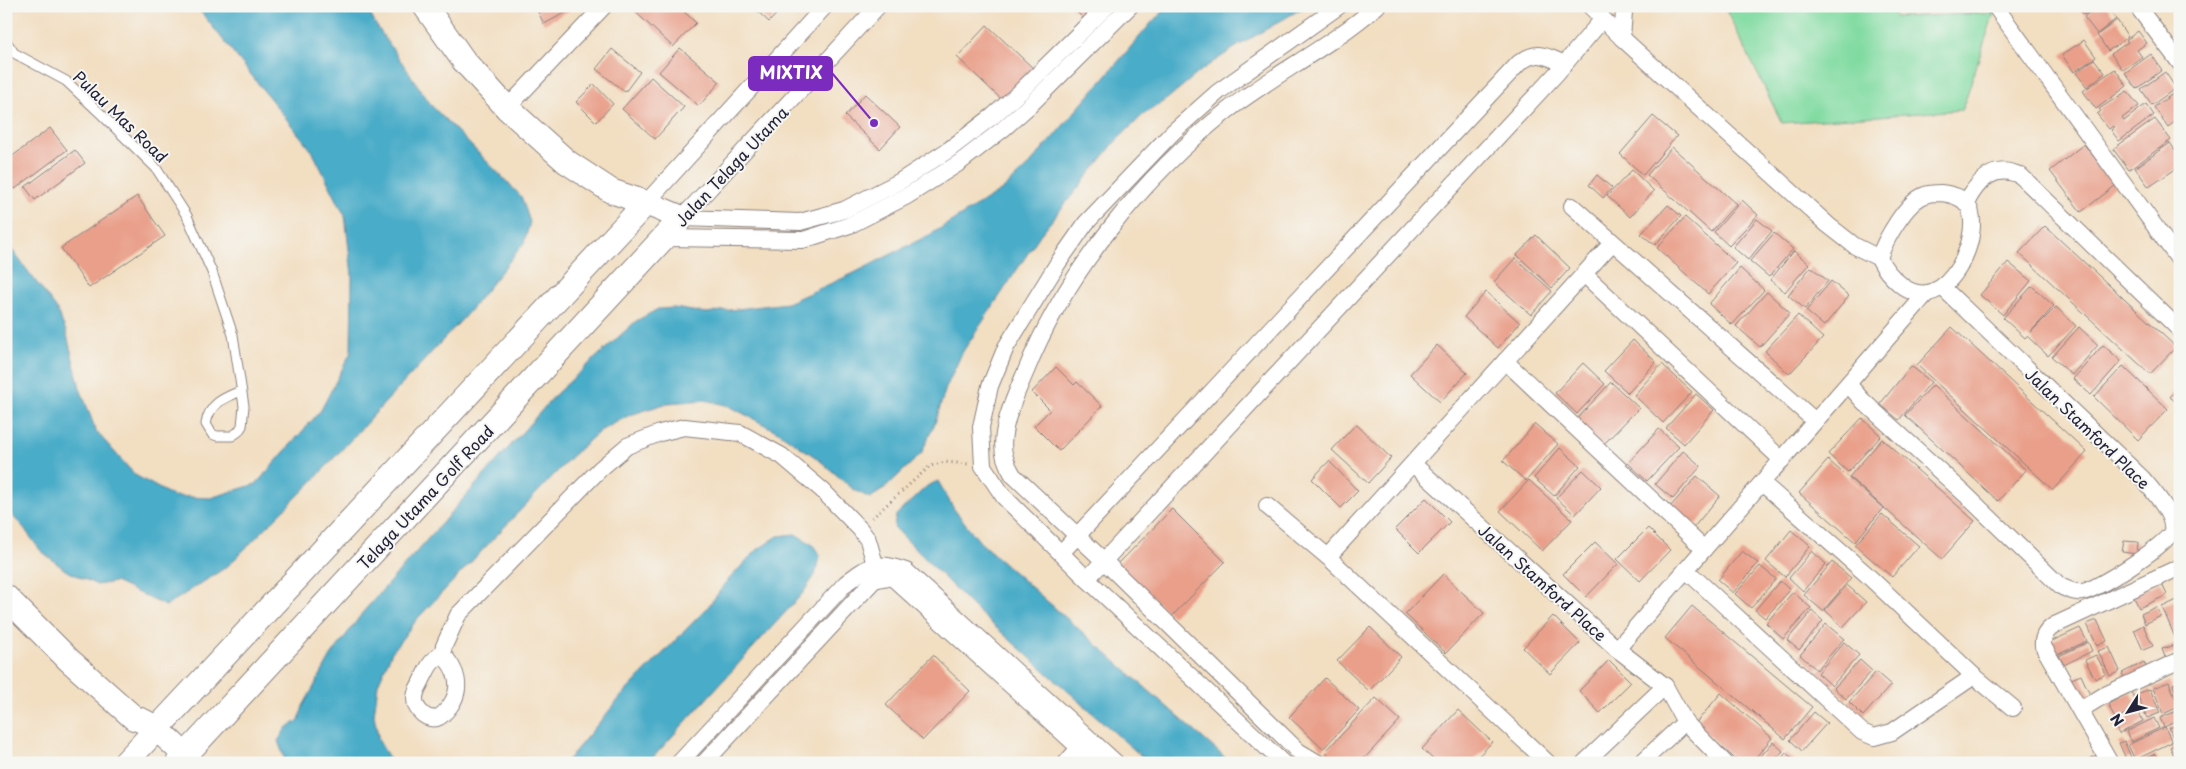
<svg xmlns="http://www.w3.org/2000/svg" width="2186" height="769" font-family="'Playpen Sans',sans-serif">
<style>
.green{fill:#81dba1;stroke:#527e6e}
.water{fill:#48acc8;stroke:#356782}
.building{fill:#e99f89}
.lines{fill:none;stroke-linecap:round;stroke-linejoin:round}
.service-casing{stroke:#8a807e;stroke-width:11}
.minor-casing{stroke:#8a807e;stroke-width:18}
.secondary-casing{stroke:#8a807e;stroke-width:26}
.path{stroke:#8a807e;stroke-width:3;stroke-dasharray:1 4;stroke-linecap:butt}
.service{stroke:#fff;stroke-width:9}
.minor{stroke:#fff;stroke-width:16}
.secondary{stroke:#fff;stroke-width:24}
.labels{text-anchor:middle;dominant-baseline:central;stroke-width:4;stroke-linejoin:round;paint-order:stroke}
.street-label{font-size:16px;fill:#22223b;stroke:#f6f6f2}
.leader{fill:none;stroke:#7b2cbf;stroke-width:2}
.callout-dot{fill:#7b2cbf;stroke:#f6f6f2;stroke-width:2}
.callout{fill:#7b2cbf;stroke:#7b2cbf;stroke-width:2}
.callout-label{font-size:18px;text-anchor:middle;font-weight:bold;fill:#fff}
</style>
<rect width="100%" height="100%" fill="#f6f6f2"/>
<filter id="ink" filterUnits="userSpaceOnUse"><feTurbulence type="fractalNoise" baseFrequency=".02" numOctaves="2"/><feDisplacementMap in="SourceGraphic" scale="10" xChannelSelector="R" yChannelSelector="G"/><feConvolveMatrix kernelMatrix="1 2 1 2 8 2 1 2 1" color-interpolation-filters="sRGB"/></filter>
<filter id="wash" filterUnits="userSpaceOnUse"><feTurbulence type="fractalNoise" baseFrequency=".0096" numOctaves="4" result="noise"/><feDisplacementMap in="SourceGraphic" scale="20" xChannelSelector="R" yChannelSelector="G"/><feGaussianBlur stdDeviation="1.12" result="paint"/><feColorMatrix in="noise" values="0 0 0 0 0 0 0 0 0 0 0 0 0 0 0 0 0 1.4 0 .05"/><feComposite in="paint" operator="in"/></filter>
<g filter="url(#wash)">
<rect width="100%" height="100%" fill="#f2dec1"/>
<path class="green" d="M1724 6H1891L1896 17 1994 13 1962 110 1782 123Z"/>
<g class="water">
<path d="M196 6H366L376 25 432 106 521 196 530 222 524 243 467 314 311 483 228 566 166 606 115 582 97 585 65 570 40 550 23 527 6 509V242L56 308 66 331 80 388 96 431 135 475 173 496 210 498 256 484 321 410 351 352 352 275 345 216 312 151Z"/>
<path d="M1169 6H1306L1236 47 1203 69 1167 99 1143 115 1116 141 1040 235 962 353 946 388 935 423 921 454 884 489 870 498 854 490 818 459 780 433 729 406 705 400 668 403 630 415 600 431 572 456 418 618 392 652 378 684 374 715 379 741 392 763H286L278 741 286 728 299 720 303 706 331 656 363 612 557 393 636 321 658 309 674 308 705 313 787 303 850 275 931 234 1002 190 1029 165 1153 21Z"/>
<path d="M938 481 954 509 980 542 1231 763H1149L975 609 894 527 896 515 927 486Z"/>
<path d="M795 534 812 544 820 555 815 575 803 593 648 763H565L624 693 707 608 729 579 757 550 778 536Z"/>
</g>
<g id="blocks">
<g class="building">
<path d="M535 6H578L544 24Z"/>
<path d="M629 6H678L696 23 673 47Z"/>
<path d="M752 6H784L769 22Z"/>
<path d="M1071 6H1096L1084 19Z"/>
<path d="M2078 6H2096L2084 15Z"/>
<path d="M2097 6H2106L2116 19 2097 34 2084 17Z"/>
<path d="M2117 20 2128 37 2108 51 2097 35Z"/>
<path d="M987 25 1035 70 1004 102 957 57Z"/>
<path d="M2138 31 2147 43 2137 50 2142 57 2123 70 2111 54 2128 42 2126 40Z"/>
<path d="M2084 40 2096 57 2074 72 2062 55Z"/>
<path d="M680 48 720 82 699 106 659 72Z"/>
<path d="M612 49 640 72 625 92 596 69Z"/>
<path d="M2151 54 2162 70 2137 89 2125 73Z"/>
<path d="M2094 59 2105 73 2087 87 2076 73Z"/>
<path d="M2115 69 2127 86 2096 109 2083 91Z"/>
<path d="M2165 72 2176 88 2152 105 2141 89Z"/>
<path d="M651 77 684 107 655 139 622 109Z"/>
<path d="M594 84 613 104 596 122 576 102Z"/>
<path d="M2127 91 2139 106 2122 118 2124 121 2146 104 2154 115 2119 141 2111 130 2114 128 2113 126 2109 129 2097 114 2101 111 2099 109Z"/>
<path d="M2177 91 2180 95V118L2168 127 2154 107Z"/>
<path d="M865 94 900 127 880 149 845 116Z"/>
<path d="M1653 116 1677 136 1643 175 1620 154Z"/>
<path d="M2155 119 2171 140 2129 170 2113 149Z"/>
<path d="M50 128 67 150 15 189 6 178V161Z"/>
<path d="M2170 143 2180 157V166L2149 187 2135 168Z"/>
<path d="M2084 144 2116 185 2081 212 2050 171Z"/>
<path d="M1672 147 1736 204 1711 232 1647 175Z"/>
<path d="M75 150 85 163 35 200 25 187Z"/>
<path d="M1632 170 1654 191 1630 217 1607 196Z"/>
<path d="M1597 175 1612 188 1603 198 1589 185Z"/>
<path d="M137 196 165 236 89 288 61 248Z"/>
<path d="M1742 200 1758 215 1729 246 1714 232Z"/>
<path d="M1668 205 1681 216 1655 245 1641 234Z"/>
<path d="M1685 217 1736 263 1708 294 1657 248Z"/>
<path d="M1757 219 1772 231 1748 260 1733 247Z"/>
<path d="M2045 226 2176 347 2150 374 2019 253Z"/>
<path d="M1774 233 1793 249 1769 277 1750 261Z"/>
<path d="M1536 235 1570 268 1552 288 1517 255Z"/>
<path d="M1794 251 1809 264 1785 292 1770 280Z"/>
<path d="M1515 258 1552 291 1531 315 1494 282Z"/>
<path d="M2008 262 2031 281 2003 315 1980 295Z"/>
<path d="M1811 267 1828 281 1805 309 1788 295Z"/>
<path d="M1740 268 1764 290 1732 325 1709 304Z"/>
<path d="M1831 281 1849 296 1824 326 1806 311Z"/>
<path d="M2032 286 2054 306 2029 334 2056 307 2076 326 2048 356 2027 336 2025 338 2003 318Z"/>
<path d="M1486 292 1520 323 1498 348 1464 317Z"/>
<path d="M1767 292 1790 313 1760 347 1736 326Z"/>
<path d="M1798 315 1823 338 1789 374 1765 351Z"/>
<path d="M1952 327 2087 452 2053 490 1917 365Z"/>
<path d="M2079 327 2098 345 2072 375 2052 357Z"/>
<path d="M1633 340 1656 362 1628 393 1604 371Z"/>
<path d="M1437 345 1467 373 1440 402 1410 374Z"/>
<path d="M2103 345 2121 361 2091 395 2073 379Z"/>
<path d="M1583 363 1605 384 1577 414 1555 393Z"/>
<path d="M1662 364 1692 392 1663 423 1634 395Z"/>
<path d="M1911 366 1931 382 1899 420 1880 404Z"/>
<path d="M2123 366 2168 409 2138 440 2094 397Z"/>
<path d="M1056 367 1074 385 1077 382 1102 406 1059 451 1034 426 1050 410 1032 392Z"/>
<path d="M1611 382 1639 408 1601 447 1574 422Z"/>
<path d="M1933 385 2026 470 1998 501 1905 415Z"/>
<path d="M2180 385V405L2170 397Z"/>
<path d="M1696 394 1714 410 1684 444 1666 428Z"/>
<path d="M1862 418 1881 436 1848 472 1828 454Z"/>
<path d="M1356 424 1391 458 1368 483 1332 450Z"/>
<path d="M1535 424 1558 444 1526 481 1503 461Z"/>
<path d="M1659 429 1679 447 1647 481 1628 463Z"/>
<path d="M1882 439 1975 521 1942 559 1849 477Z"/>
<path d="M1560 448 1580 466 1554 496 1534 478Z"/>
<path d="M1683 451 1701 466 1673 499 1655 484Z"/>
<path d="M1828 460 1883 508 1855 542 1799 493Z"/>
<path d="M1329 461 1358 491 1341 508 1312 479Z"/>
<path d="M1583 470 1601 487 1575 515 1556 498Z"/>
<path d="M1697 476 1720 496 1693 528 1670 507Z"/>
<path d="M1529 480 1572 520 1542 551 1500 511Z"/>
<path d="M1426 498 1450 522 1419 553 1395 529Z"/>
<path d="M1172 509 1225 562 1172 616 1118 564Z"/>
<path d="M1882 514 1919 546 1892 577 1855 545Z"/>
<path d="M1648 528 1670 550 1640 581 1617 559Z"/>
<path d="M1791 530 1810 546 1785 577 1766 561Z"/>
<path d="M2124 541 2138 542 2137 554 2122 552Z"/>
<path d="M1595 542 1618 564 1586 597 1563 574Z"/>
<path d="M1742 551 1758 563 1733 593 1718 580Z"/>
<path d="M1812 551 1826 564 1803 591 1789 578Z"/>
<path d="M1832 562 1851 578 1823 611 1804 595Z"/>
<path d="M1760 566 1776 579 1751 608 1735 594Z"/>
<path d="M1443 574 1484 613 1446 653 1405 614Z"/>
<path d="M1780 581 1790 590 1765 618 1755 610Z"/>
<path d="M2161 582 2167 595 2139 608 2133 595Z"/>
<path d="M1847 585 1866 602 1843 627 1825 610Z"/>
<path d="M1793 592 1811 608 1783 639 1766 623Z"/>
<path d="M2177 600 2180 607V641L2177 642 2162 607Z"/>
<path d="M1692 606 1812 707 1785 739 1665 638Z"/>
<path d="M2156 607 2161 616 2145 624 2141 614Z"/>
<path d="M1812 611 1823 621 1799 650 1787 640Z"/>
<path d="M1553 616 1580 643 1550 674 1523 648Z"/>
<path d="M2097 620 2107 641 2097 646 2087 624Z"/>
<path d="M1826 624 1844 639 1817 670 1800 655Z"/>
<path d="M2143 625 2153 646 2143 650 2134 630Z"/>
<path d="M1370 627 1401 657 1369 691 1337 661Z"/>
<path d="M2080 628 2087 641 2057 655 2050 642Z"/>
<path d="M1844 642 1859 655 1832 686 1818 673Z"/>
<path d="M2088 642 2092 651 2064 665 2059 656Z"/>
<path d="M2180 643V652L2165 657 2162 649Z"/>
<path d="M2109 647 2120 671 2110 676 2098 651Z"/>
<path d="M933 655 970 691 923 740 886 705Z"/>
<path d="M2096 655 2106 674 2095 679 2085 660Z"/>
<path d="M1609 660 1631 682 1600 713 1579 691Z"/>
<path d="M1860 660 1872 671 1846 699 1834 688Z"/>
<path d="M2144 662 2148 671 2126 682 2122 673Z"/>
<path d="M1876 672 1891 685 1863 716 1849 702Z"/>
<path d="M2081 675 2091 697 2079 702 2069 680Z"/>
<path d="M1325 678 1359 710 1323 749 1289 717Z"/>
<path d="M2180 681V703L2173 684Z"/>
<path d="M2169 682 2179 707 2163 714 2153 688Z"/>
<path d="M2150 689 2160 713 2147 718 2137 694Z"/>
<path d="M2131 692 2139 707 2115 719 2108 704Z"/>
<path d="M1721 693 1772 738 1751 763H1740L1695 724Z"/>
<path d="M1376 698 1400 720 1360 763H1336L1325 752Z"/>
<path d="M1458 710 1492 742 1472 763H1437L1422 749Z"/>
<path d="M2179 710 2180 720 2164 727 2160 718Z"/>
<path d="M2138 711 2143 721 2119 734 2113 724Z"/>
<path d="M1814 712 1827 723 1802 751 1790 740Z"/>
<path d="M2154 718 2159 728 2131 742 2126 732Z"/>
<path d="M2180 724V738L2174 740 2169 728Z"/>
<path d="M2165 727 2172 742 2135 760 2128 745Z"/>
<path d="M2124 741 2131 757 2126 759 2119 743Z"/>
<path d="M1773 742 1783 751 1772 763H1755Z"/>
<path d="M2180 743V763H2178L2170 747Z"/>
<path d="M1786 753 1798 763H1778Z"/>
<path d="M2100 754 2104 763H2091L2089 759Z"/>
<path d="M2155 754 2160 763H2137Z"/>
</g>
</g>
</g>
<g filter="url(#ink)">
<use href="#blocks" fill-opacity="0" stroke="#8a807e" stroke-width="1"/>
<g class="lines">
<g class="service-casing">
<path id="service" d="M6 41 14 53 66 81 100 113 156 168 187 216 212 272 233 335 244 406 242 426 238 432 232 436H217L212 434 206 424C209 404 223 398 241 391"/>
</g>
<g class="minor-casing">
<g id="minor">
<path d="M1590 6 1622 38 1624 12 1623 6"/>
<path d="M1995 6 2180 261"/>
<path d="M2137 6 2180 63"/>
<path d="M1622 38 1828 225 1855 246 1879 258"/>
<path d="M507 108 604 6"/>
<path d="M1941 193C1950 194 1960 196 1966 203 1988 229 1946 322 1901 285 1891 277 1884 269 1879 258 1885 240 1906 202 1925 195 1930 193 1936 193 1941 193Z"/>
<path d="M646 203 825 6"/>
<path d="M1966 203C1978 180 1995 163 2021 176L2180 330"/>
<path d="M1572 206 1815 421"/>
<path d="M682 218 800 222 844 210 899 182 950 149 993 116 1019 93 1107 6"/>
<path d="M682 218 878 6"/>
<path d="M665 238 803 240 850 225 907 196 959 163 1003 129 1030 105 1130 6"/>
<path d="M1584 274 1782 460"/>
<path d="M1505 361 1704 549"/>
<path d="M1848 384 1863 401 1965 494 2060 586C2067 589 2074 593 2082 592 2095 591 2170 543 2172 531 2175 515 2153 491 2143 479L1942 287"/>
<path d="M1413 464 1617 649 1665 686 1685 722 1725 763"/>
<path d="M1267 506 1328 557 1548 763"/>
<path d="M1061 553 1519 63C1538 49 1545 56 1565 64"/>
<path d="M1328 557 1612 243"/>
<path d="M1686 570 1862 732 1874 737 1892 732 1974 676 1865 573 1762 483"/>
<path d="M1087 579 1556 74 1602 20"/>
<path d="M1617 649 1926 294"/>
<path d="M442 654 444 646 458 615 600 469 627 446 660 433 684 427 740 433 782 456 822 490 860 529 868 540 879 578"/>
<path d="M442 654C457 669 463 688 450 706 447 710 443 715 439 717 428 723 415 710 415 699 415 694 417 689 420 684 426 672 430 660 442 654Z"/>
<path d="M1974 676 2013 708"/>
<path d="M2080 710 2103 696 2180 660"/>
<path d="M679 763 846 583C871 564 875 561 906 571L1116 763"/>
<path d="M704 763 874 580 887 577 894 579 1096 763"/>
<path d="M1066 763 1086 740"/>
<path d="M1283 763 1087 579 1004 497 983 466 981 427 990 386 1006 347 1058 263 1086 223 1173 132 1218 92 1339 6"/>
<path d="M1318 763 1298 751 1103 560 1013 475C1010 470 1007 464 1005 458 997 433 1016 394 1026 371 1065 273 1145 175 1228 110 1276 73 1331 46 1377 6"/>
<path d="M1584 763 1665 686"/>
<path d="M1641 763 1685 722"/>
<path d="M2110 763 2043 646C2042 636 2047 630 2055 625L2180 567"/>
</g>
</g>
<g class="secondary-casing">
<g id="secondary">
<path d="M6 597 69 660 134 718C155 723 169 741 185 755"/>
<path d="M125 763 646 203"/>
<path d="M178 763 682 218 646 203 611 191 567 162 507 108 464 61 425 6"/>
</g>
</g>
<path class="path" d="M872 518 930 466 945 462 968 464"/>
<use href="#service" class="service"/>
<use href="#minor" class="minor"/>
<use href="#secondary" class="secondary"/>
</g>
</g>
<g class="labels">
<g class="street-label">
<text transform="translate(121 116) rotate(44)">Pulau Mas Road</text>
<text transform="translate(731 166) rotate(-47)">Jalan Telaga Utama</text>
<text transform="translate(2088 428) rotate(44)">Jalan Stamford Place</text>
<text transform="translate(425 497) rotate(-47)">Telaga Utama Golf Road</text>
<text transform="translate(1543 582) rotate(42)">Jalan Stamford Place</text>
</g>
</g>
<path class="leader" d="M874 123L832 73"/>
<circle class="callout-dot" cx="874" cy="123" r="5"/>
<rect class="callout" x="749" y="57" width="83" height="33" rx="5"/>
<g class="callout-label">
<text x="791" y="79">MIXTIX</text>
</g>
<rect width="2186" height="769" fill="none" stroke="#f6f6f2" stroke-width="25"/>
<g transform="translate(2128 712) rotate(234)" stroke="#f6f6f2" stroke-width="4" paint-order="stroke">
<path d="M0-4L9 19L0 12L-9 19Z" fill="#22223b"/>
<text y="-8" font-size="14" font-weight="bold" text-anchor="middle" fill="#22223b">N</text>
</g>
</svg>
